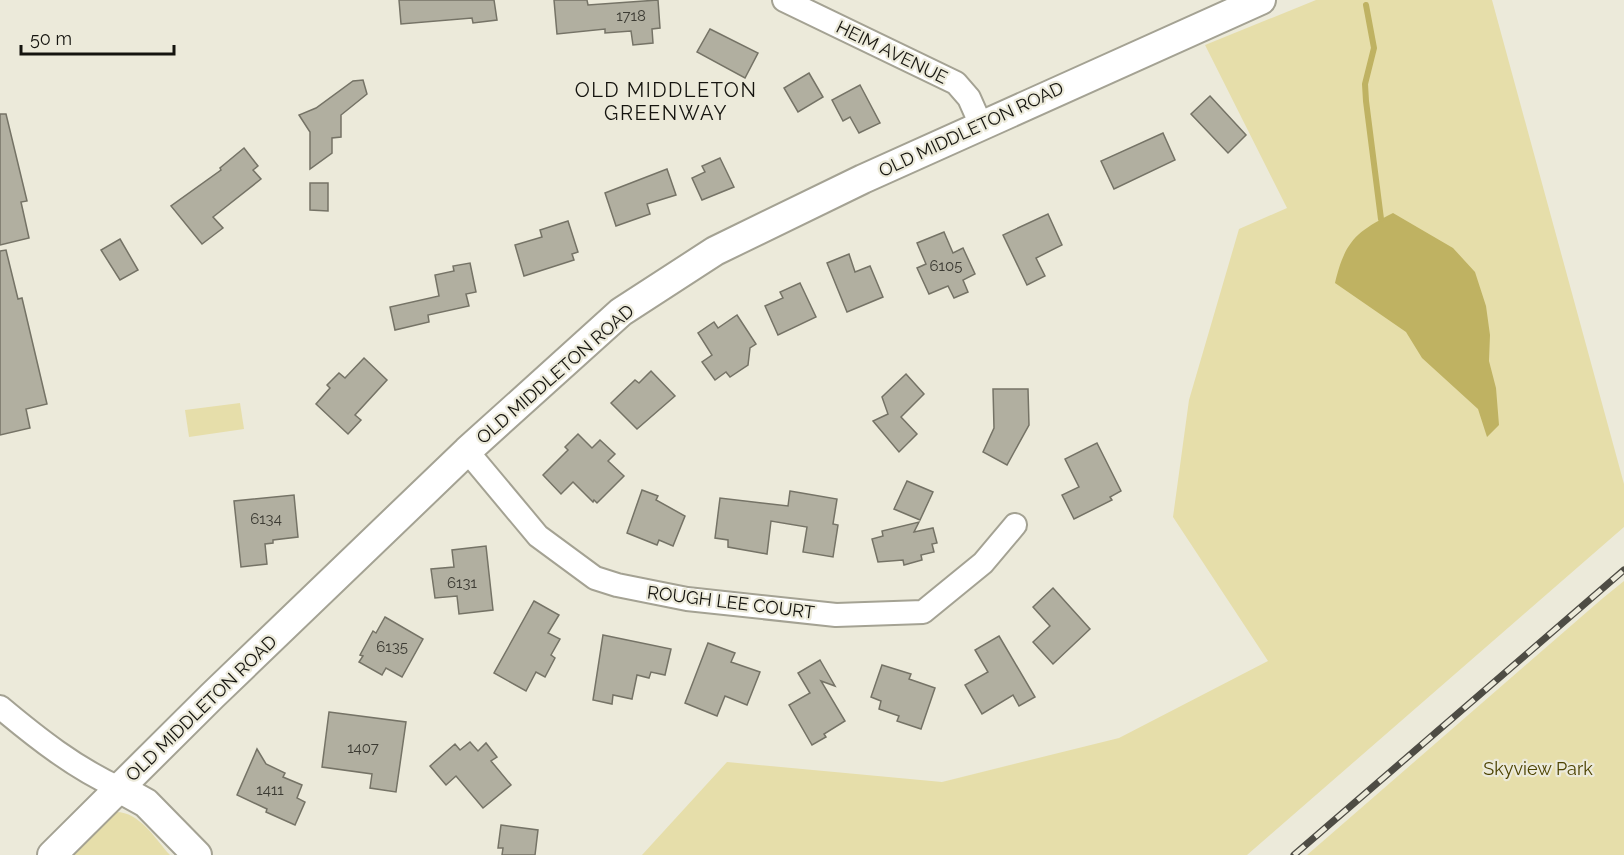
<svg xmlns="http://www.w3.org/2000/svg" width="1624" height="855" font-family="Raleway,sans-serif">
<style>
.green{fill:#e6deaa}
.water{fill:#bfb262}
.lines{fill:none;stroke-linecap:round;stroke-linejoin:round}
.stream{stroke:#bfb262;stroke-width:6}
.building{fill:#b1afa0;stroke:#757366;stroke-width:1.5}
.minor-casing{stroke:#a4a293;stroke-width:26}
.tertiary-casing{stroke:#a4a293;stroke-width:32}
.minor{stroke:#fff;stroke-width:22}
.tertiary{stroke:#fff;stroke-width:28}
.rail-casing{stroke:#4e4c44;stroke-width:7}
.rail{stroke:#eceada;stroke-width:4.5;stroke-dasharray:14;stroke-linecap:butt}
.labels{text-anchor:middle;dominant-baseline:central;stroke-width:4.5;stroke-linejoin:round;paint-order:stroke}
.number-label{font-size:15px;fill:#3c3b33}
.street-label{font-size:18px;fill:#15140f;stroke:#eceada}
.park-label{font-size:18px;fill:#4c4200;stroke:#eceada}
.neighbourhood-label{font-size:20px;letter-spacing:1.5px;fill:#15140f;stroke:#eceada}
</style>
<rect width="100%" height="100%" fill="#eceada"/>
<g class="green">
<path d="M1316 0H1492L1624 484V527L1247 855H642L727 762 942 782 1119 738 1268 661 1173 517 1189 400 1239 229 1287 208 1205 45Z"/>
<path d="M240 403 244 429 189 437 185 410Z"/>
<path d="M1624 581V855H1307L1603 598Z"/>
<path d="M116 812C140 812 155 839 170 855H70Z"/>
</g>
<path class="water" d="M1393 213 1453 248 1475 272 1486 306 1490 335 1489 361 1496 388 1499 425 1487 437 1478 409 1422 358 1406 332 1335 283C1345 241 1356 232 1393 213Z"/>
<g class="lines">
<path class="stream" d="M1366 5 1374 48 1365 84 1366 101 1381 219"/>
</g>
<g class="building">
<path d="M399 0H494L497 20 473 23 472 18 401 24Z"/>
<path d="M554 0H587L588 5 658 0 660 28 652 29 653 43 633 45 631 31 605 33V29L557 34Z"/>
<path d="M710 29 758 53 745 78 697 52Z"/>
<path d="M809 73 823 97 798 112 784 88Z"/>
<path d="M363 80 367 94 341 115V137L332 138V153L310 169V132L299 115 316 108 353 81Z"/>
<path d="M860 85 880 123 859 133 850 117 843 121 832 100Z"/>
<path d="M1210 96 1246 135 1228 153 1191 114Z"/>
<path d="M0 114H6L27 201 21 202 29 238 0 245Z"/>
<path d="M1163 133 1175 160 1114 189 1101 161Z"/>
<path d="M244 148 258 166 253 170 261 179 213 217 223 228 202 244 171 206 221 170 220 168Z"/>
<path d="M720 158 734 187 702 200 692 178 705 172 702 166Z"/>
<path d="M667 169 676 195 647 204 650 214 616 226 605 193Z"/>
<path d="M310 183H328V211L310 210Z"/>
<path d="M1048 214 1062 245 1036 258 1045 276 1027 285 1003 235Z"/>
<path d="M568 221 578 252 572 254 574 260 524 276 515 245 542 237 540 230Z"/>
<path d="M944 232 953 253 963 248 975 274 963 280 968 292 954 298 948 286 929 294 917 268 926 264 917 243Z"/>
<path d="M120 239 138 270 120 280 101 250Z"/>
<path d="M6 250 18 299 22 298 47 404 26 409 30 428 0 435V251Z"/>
<path d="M849 254 855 272 870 266 883 297 847 312 827 263Z"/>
<path d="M470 263 476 292 466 294 469 306 428 315 429 322 395 330 390 307 439 296 435 275 454 271 453 266Z"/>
<path d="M800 283 816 317 778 335 765 306 783 298 780 292Z"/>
<path d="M737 315 756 344 750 348 748 365 730 377 726 372 715 380 702 362 712 355 698 333 714 322 718 328Z"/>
<path d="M364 358 387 380 355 415 361 420 348 434 316 404 330 388 327 385 339 373 345 378Z"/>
<path d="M651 371 675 396 637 429 611 403 635 380 639 383Z"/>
<path d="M906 374 924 394 901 417 917 434 899 452 873 421 888 414 882 397Z"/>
<path d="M993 389H1028L1029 425 1007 465 983 452 994 428Z"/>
<path d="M578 434 592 448 600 440 615 454 608 461 624 476 597 503 594 500 593 502 573 482 561 494 543 475 568 450 565 447Z"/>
<path d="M1097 443 1121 491 1110 497 1112 500 1074 519 1062 495 1079 487 1065 459Z"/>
<path d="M907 481 933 492 920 520 894 509Z"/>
<path d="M642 490 658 496 656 500 685 516 673 546 659 540 657 545 627 533Z"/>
<path d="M790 491 837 499 833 524 838 525 833 557 803 552 807 527 771 521 767 554 728 547V540L715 538 720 498 788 506Z"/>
<path d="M294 495 298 537 273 540V543L265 544 267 564 241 567 234 501Z"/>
<path d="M919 522 914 532 933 528 937 543 932 544 934 552 921 555 922 560 904 565 903 560 878 562 872 539 883 536 882 531Z"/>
<path d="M486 546 493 610 459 614 457 596 435 598 431 569 454 567 452 550Z"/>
<path d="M1053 588 1090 629 1053 664 1033 642 1050 626 1033 607Z"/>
<path d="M534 601 559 615 548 633 560 639 551 655 555 658 545 677 536 672 526 691 494 673Z"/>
<path d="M385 617 423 639 402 677 386 668 382 675 359 662 363 656 360 655 373 631 376 633Z"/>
<path d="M603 635 671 649 665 675 651 672 649 678 637 675 632 699 613 695 612 704 593 700Z"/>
<path d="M999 636 1035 697 1019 706 1013 695 982 714 965 685 988 672 975 650Z"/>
<path d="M708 643 735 653 731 662 760 672 747 705 725 696 717 716 685 703Z"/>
<path d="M820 660 835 686 821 681 845 721 824 734 826 737 812 745 789 705 810 693 798 673Z"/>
<path d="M882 665 911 674 909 679 935 688 921 729 897 721 899 716 879 709 881 701 871 697Z"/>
<path d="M329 712 406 722 396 792 370 788 372 774 322 767Z"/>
<path d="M470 742 478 751 486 743 497 757 491 761 511 785 483 808 456 776 446 785 430 766 455 744 460 750Z"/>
<path d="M257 749 266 764 285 773 283 777 302 785 297 798 305 802 295 825 266 812 267 809 237 795Z"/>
<path d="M501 825 538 830 535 855H502L503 848H498Z"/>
</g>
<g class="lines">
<g class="minor-casing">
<g id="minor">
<path d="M784 0 956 83 969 98 981 125"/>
<path d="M467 451 538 536 595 578 617 585 687 599 836 615 923 612 983 563 1015 525"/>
<path d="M0 707C37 738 75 768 119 788"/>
</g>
</g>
<g class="tertiary-casing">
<g id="tertiary">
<path d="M119 788 146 803 197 855"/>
<path d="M52 855 212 696 467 451 621 312 715 251 863 179 1261 0"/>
</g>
</g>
<use href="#minor" class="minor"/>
<use href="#tertiary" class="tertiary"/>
<g class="rail-casing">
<path id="rail" d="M1294 855 1624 570"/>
</g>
<use href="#rail" class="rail"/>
</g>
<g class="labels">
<g class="number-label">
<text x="631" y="16">1718</text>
<text x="946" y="266">6105</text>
<text x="266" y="519">6134</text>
<text x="462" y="583">6131</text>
<text x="392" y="647">6135</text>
<text x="363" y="748">1407</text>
<text x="270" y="790">1411</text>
</g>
<g class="street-label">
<text transform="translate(892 52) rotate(26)">HEIM AVENUE</text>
<text transform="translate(971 129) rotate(-25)">OLD MIDDLETON ROAD</text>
<text transform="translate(555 374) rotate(-41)">OLD MIDDLETON ROAD</text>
<text transform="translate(731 602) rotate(7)">ROUGH LEE COURT</text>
<text transform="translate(201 708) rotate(-44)">OLD MIDDLETON ROAD</text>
</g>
<g class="park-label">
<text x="1538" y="768">Skyview Park</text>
</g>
<g class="neighbourhood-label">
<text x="666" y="90">OLD MIDDLETON<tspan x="666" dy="23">GREENWAY</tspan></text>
</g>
</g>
<path d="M21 45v9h153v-9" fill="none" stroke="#15140f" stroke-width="3"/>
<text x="30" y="45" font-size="18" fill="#15140f" stroke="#eceada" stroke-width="4.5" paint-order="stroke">50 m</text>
</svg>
